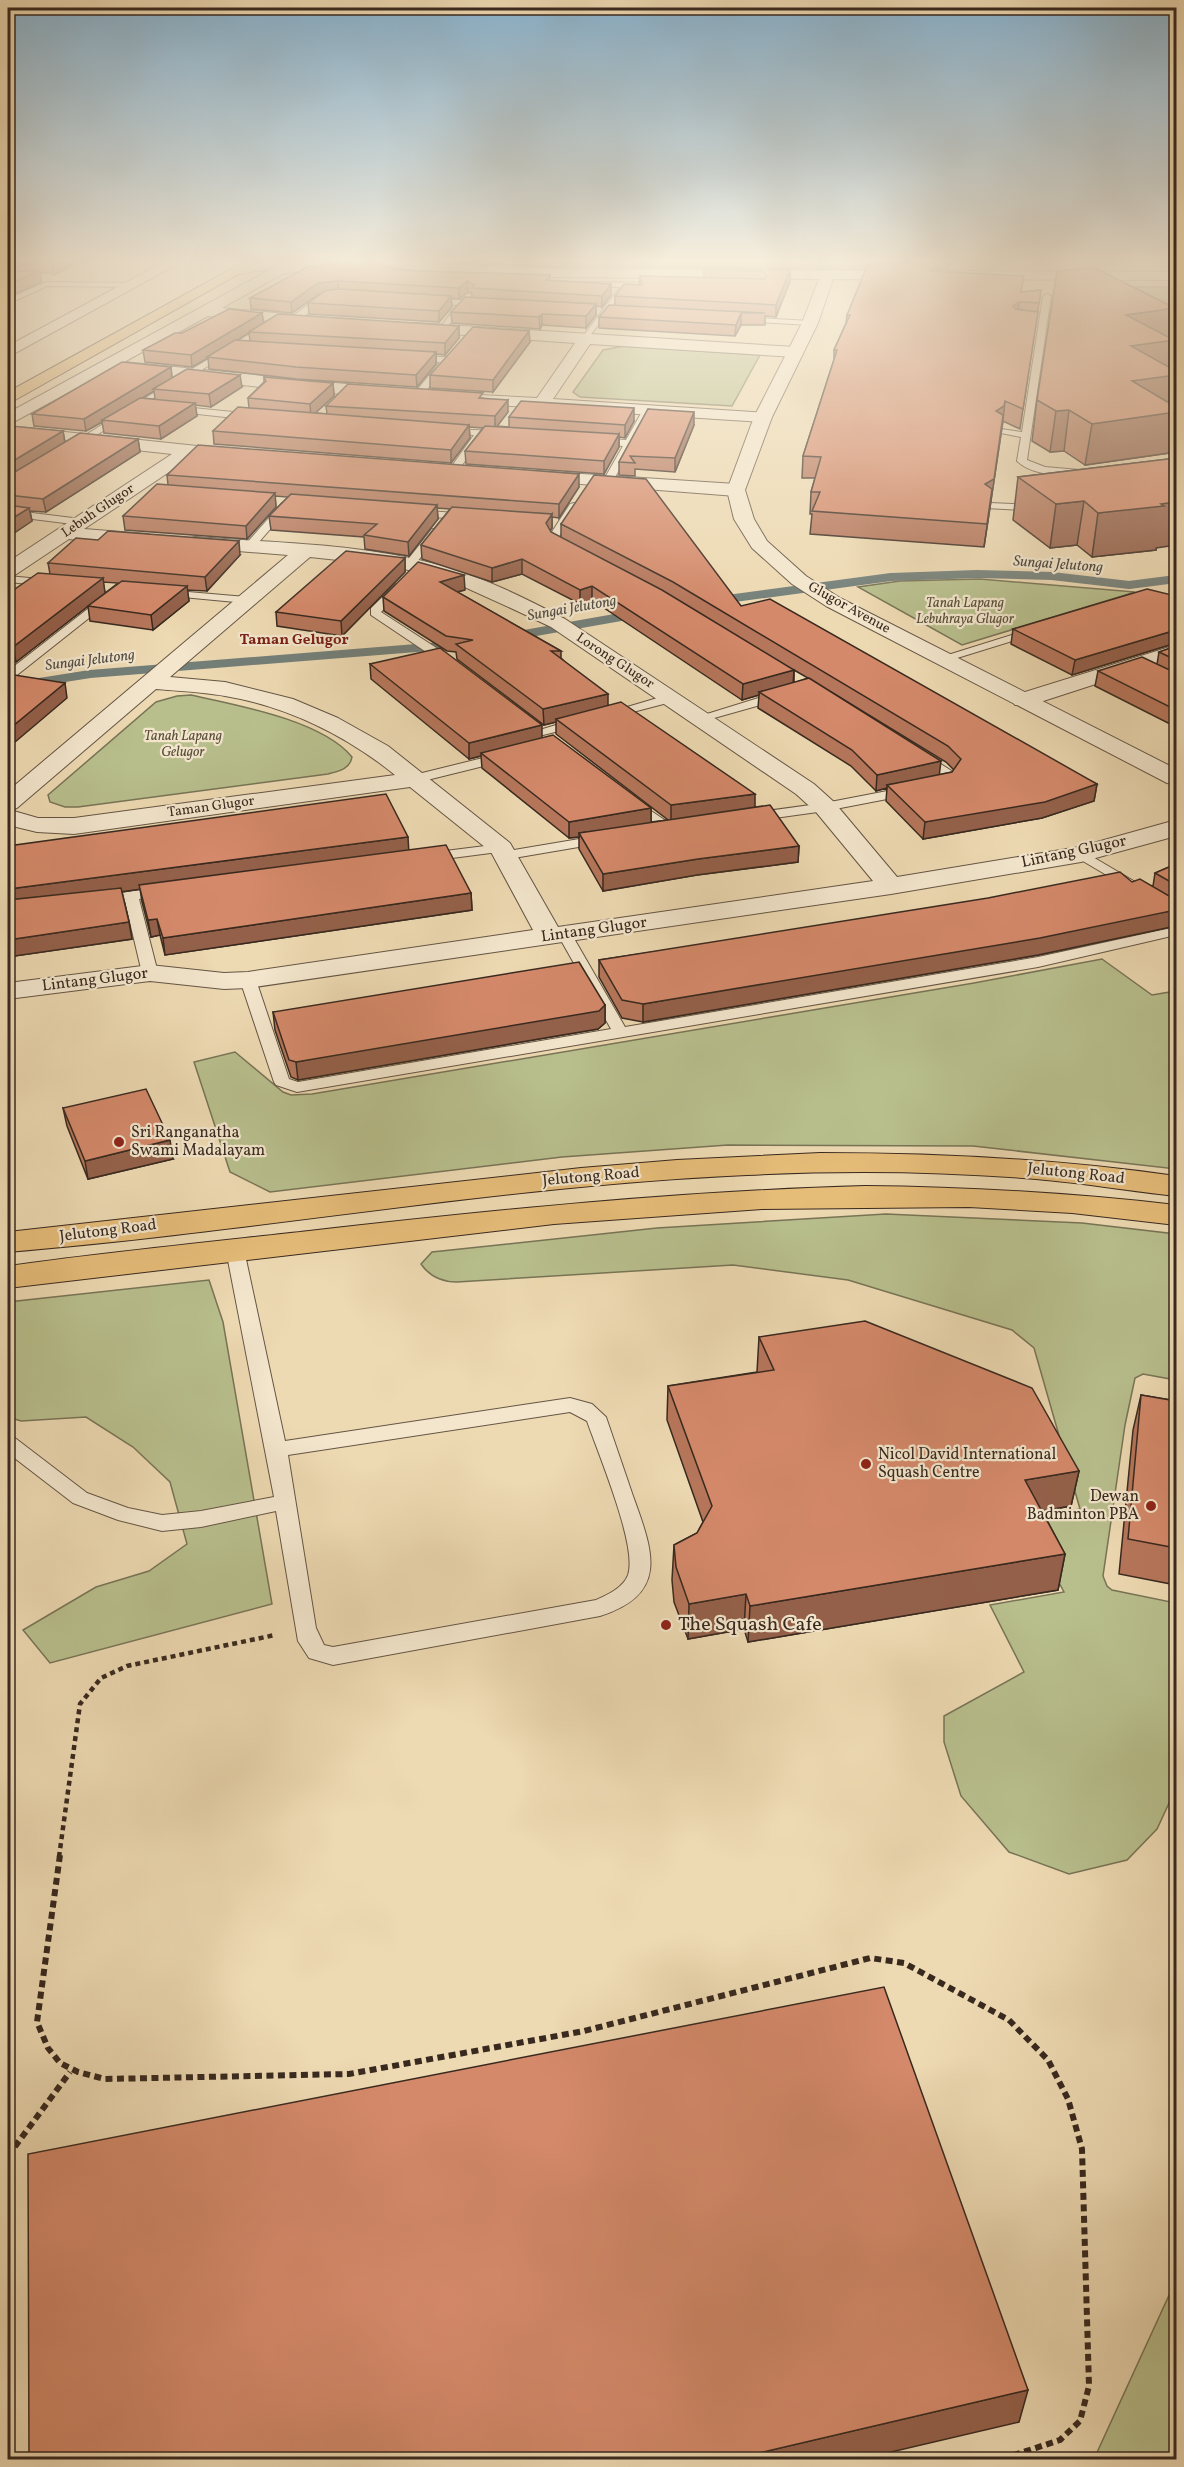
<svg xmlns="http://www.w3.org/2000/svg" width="1184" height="2467" font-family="Vollkorn,serif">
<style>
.green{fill:#b8bf8d;stroke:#787456;stroke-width:1.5}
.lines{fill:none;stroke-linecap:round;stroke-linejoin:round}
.stream-far1{stroke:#737f79;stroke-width:6}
.stream{stroke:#737f79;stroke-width:8}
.service-casing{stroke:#655544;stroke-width:2}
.minor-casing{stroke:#655544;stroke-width:2}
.tertiary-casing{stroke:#655544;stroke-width:2}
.primary-casing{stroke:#38291f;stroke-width:2}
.trunk-casing{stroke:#38291f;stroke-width:2}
.path-far2{stroke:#38291f;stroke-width:1.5;stroke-dasharray:2 1.5;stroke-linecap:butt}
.path-far1{stroke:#38291f;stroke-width:4.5;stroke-dasharray:5 4;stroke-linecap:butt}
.path{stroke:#38291f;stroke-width:6;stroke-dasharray:7 4.5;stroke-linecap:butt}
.service{fill:#f3e6cd;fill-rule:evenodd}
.minor{fill:#f3e6cd;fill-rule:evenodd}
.tertiary{fill:#f3e6cd;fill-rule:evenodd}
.primary{fill:#e6bc79;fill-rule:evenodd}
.trunk{fill:#e6bc79;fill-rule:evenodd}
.wall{fill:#b6765b;stroke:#38291f;stroke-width:1.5;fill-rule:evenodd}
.shaded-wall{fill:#94604a;stroke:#38291f;stroke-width:1.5}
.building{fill:#d4896a;stroke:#38291f;stroke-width:1.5}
.poi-dot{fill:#8f2418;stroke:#f3e6cd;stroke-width:2}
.labels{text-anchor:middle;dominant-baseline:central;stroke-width:4.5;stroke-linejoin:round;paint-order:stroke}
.far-street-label{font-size:14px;fill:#38291f;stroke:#f3e6cd}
.far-park-label{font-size:14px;font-style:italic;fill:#584e3a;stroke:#f3e6cd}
.far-water-label{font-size:15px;font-style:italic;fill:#514d44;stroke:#f3e6cd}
.far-neighbourhood-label{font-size:15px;font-weight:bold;fill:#7a1f14;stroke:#f3e6cd}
.street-label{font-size:16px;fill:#38291f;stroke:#f3e6cd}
.poi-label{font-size:16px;fill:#38291f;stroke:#f3e6cd;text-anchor:start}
.near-poi-label{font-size:20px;fill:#38291f;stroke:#f3e6cd;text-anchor:start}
</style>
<rect width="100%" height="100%" fill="#edd9b2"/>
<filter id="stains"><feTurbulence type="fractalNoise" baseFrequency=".00333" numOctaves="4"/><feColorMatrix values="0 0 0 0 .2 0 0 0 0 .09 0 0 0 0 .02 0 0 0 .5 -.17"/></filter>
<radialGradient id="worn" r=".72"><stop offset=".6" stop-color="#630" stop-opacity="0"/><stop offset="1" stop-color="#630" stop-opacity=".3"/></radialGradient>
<g class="green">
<path d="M1134 287H1166L1176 292V310Z"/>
<path d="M624 346 760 355 732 406 580 397 573 392 603 350Z"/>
<path d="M980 579 1135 592 962 645 858 587 900 581Z"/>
<path d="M191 695C236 705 322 720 352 757 350 769 339 771 328 774L78 807H65L50 802 48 795 156 702 177 696Z"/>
<path d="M1102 959 1152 995 1176 991V1169L973 1146 728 1145 562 1157 270 1192 230 1172 194 1062 235 1052 283 1092 291 1095 312 1094 974 983Z"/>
<path d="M886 1214 1082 1223 1176 1234V1380L1143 1374 1135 1378 1125 1425 1103 1576 1107 1586 1112 1590 1176 1603V1788L1157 1829 1127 1860 1069 1874 1009 1852 961 1796 944 1742V1716L1024 1672 990 1605 1064 1592 1024 1518 1080 1509 1034 1348 1012 1330 848 1280 733 1265 457 1282C442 1282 430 1277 421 1264L432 1252 657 1228Z"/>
<path d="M209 1280 223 1322 272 1604 50 1663 23 1630 96 1587 149 1571 187 1544 170 1482 133 1447 86 1417 21 1421 8 1417V1302Z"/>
<path d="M1176 2280V2459H1094Z"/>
</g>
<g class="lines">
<g class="stream-far1">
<path d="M534 265 717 269"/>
<path d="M775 268H868"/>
</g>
<g class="stream">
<path d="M720 600 891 577 977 574 1052 576 1129 585 1176 579"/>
<path d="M513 636 632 615"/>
<path d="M8 687 90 674 454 645"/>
</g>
<g class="service-casing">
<g id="service">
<path d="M31 262H40L18 274 30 276V280L13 279 9 273Z"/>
<path d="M766 262H820L816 264H770Z"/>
<path d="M1089 262H1095L1101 277H1095Z"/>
<path d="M46 282 131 283 135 285 131 287 47 286 8 304V299Z"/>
<path d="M583 282 663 283 667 285 663 287H628L585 342 581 339 620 287 586 286Z"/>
<path d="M330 294 333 298 294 322 287 320 320 296Z"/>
<path d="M1047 294 1051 296 1027 460 1045 467 1091 471 1093 473 1088 476C1065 474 1035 478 1017 461L1021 437 996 432 1001 429 1022 432 1043 296Z"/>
<path d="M466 297 469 301 487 304 483 306 465 305 443 332H437L457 305 427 303 424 299 461 300Z"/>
<path d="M741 317 810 321 814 323 810 325 738 321Z"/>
<path d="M267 323 274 325 74 449 66 447Z"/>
<path d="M409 356 446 357 450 360 421 397 413 395 440 362 412 361Z"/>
<path d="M173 406 253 414 258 417 253 420 170 411V407Z"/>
<path d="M644 408 652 410 613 481 604 483 603 481 623 446 594 444 589 441 594 438 626 440Z"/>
<path d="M442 429 504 431 509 434 504 437 483 436 457 472 454 473 449 470 474 435 445 434 442 433Z"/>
<path d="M282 503 291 505 253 549H245V545Z"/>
<path d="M574 503 579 506 558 538 574 548V552L570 553 552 544 548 538 570 504Z"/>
<path d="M990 503 1038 505 1043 508 1038 511 986 508 985 506Z"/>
<path d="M8 510 81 519 86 522 81 525 8 516Z"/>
<path d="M414 510 470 514 475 517 470 520 410 515V511Z"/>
<path d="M432 529 441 531 414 566H406V562Z"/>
<path d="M8 576 51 580 57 583 51 586 8 582Z"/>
<path d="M396 584 406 586 381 612 455 660V666H447L371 615V608Z"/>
<path d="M165 590 246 597 252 600 246 603 161 595 159 593Z"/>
<path d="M103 597 113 599 12 679H8V671Z"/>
<path d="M1034 628 1038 629V633L941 663 935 659Z"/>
<path d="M781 691 787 695 785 698 700 722 694 718Z"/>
<path d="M671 694 677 698 675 701 606 719 600 715Z"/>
<path d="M579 718 583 719V725L539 736 533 732Z"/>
<path d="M920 751 955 773 957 776 950 786 931 789V783L943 777 915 758 914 755Z"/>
<path d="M503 753 508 754V760L415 783 408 779 410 776Z"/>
<path d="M908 787 915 791 913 794 825 811 752 821 745 817 752 813 825 803Z"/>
<path d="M632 798 672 825V831H662L627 805V799Z"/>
<path d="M603 835 608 836V842L508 859 501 855 508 851Z"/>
<path d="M501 844 506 845V851L429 861 422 857 429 853Z"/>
<path d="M1081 850 1176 906V916L1076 857 1074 854Z"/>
<path d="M163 887 170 891 168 894 139 899 158 973 150 978 142 973 125 901 98 904 91 900 98 896Z"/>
<path d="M1176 927V935L1038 967 297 1092 276 1085 274 1082 240 980 248 975 256 980 289 1079 298 1082 611 1029 558 935 565 931 572 935 625 1027 1038 957Z"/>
<path d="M235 1244 244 1250 285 1441 570 1398 592 1404 606 1417C615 1443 624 1470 633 1496 652 1549 671 1594 600 1616L333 1665 309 1658 298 1641 276 1511 201 1527 162 1531 118 1520 73 1503 8 1453V1436L15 1438 87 1493 128 1508 162 1515 201 1511 274 1497 226 1250ZM570 1412 587 1421C598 1453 638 1547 628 1575 623 1588 607 1595 596 1600L333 1647 324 1645 316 1628 288 1455Z"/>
</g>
</g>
<g class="minor-casing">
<g id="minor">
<path d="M164 262H181L8 357V346Z"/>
<path d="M304 262H372L374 264 367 268H312L282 274 222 308 316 317 321 319 324 322 321 325 208 316 124 362 386 388 392 389 394 393 392 397 297 391 110 370 8 425V413L273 268Z"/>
<path d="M415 323 795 347 803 352 795 357 590 344 553 399 769 413 772 417 763 422 465 403 459 402 457 398 459 394 537 398 575 343 410 331 407 328Z"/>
<path d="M8 426 235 450 244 455 235 460 193 456 84 529 147 534 154 536 157 540 154 544 147 546 69 539 15 575 8 577V562L172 454 8 436Z"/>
<path d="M535 471 736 484 745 490 736 496 529 480 526 476Z"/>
<path d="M195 537C275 543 357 543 435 564 481 576 523 597 565 619L814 784 834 802 897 877 1079 847 1176 820V836L1081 862 891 894 248 988 224 989 150 981 8 999V983L150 965 224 973 248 972 533 930 491 852 410 787 74 834 37 832 8 825V791L288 555 188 547 185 543 188 539ZM310 557 384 565 423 573 460 585 515 610 551 627 796 794 816 812 873 881 558 927 510 843 388 746 338 718 293 699 225 682 170 677ZM156 689C179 691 202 692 225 696 286 706 346 735 395 775L74 818H38L10 810 17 808Z"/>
<path d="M1176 645V658L1031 705H1015L1012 700 1015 695Z"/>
</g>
</g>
<g class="tertiary-casing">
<g id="tertiary">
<path d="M264 262H293L286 266 239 274 232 270 234 267Z"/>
<path d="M326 262H406L549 269 1176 272V280L833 279 818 323 772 417 745 490 754 519 767 541 806 576 840 598 1176 769V785L1167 783 826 606 792 584 752 548 734 519 727 490 754 417 802 323 819 279 549 277 333 266Z"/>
</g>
</g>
<g class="primary-casing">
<g id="primary">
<path d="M820 1153C939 1153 1058 1159 1176 1176V1196C1130 1191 1083 1183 1036 1179 940 1171 843 1170 747 1175 499 1186 254 1232 8 1252V1232L581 1168 677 1160Z"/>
<path d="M865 1186C970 1187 1072 1193 1176 1205V1225L1072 1213 969 1207 762 1209 554 1224 8 1288V1266C108 1252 209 1242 309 1231 495 1210 679 1191 865 1186Z"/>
</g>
</g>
<g class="trunk-casing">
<path id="trunk" d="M244 262H260L8 404V392Z"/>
</g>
<g class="path-far2">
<path d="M1168 318 1176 317"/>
<path d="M1168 351 1176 350"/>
</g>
<path class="path-far1" d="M59 1857 80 1704 101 1678 127 1666 275 1635"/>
<g class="path">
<path d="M60 1855 37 2022 48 2048 60 2063 78 2072 105 2079 349 2074 584 2031 870 1958 904 1963 1009 2020 1048 2060 1068 2099 1082 2149 1089 2386 1080 2421 1060 2440 999 2460"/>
<path d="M8 2156 70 2072"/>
</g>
<use href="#service" class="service"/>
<use href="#minor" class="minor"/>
<use href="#tertiary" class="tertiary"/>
<use href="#primary" class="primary"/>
<use href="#trunk" class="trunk"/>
</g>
<g class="wall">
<path d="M8 261H80L54 275 51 273H40L41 282 8 297ZM25 263 27 271H19L16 270Z"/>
<path d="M400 261H565L561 267Z"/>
<path d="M631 261H795V268L633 267Z"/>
<path d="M874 261H901L900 264H908L906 261H953L947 269H937V271L1022 292 1041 290 1020 429 1003 421 984 547 810 534 812 514H810L811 492 815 478H802L803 456 834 360V350L846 323 847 315 874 264Z"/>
<path d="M321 267 390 268 417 271 550 275V281L611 295 602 307 596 306V315L586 328 542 325 540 329 452 323 451 312 472 297V294L468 292 459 299 451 298 452 307 439 322 309 314 308 303 321 294H319L292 313 251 309 250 298Z"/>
<path d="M704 269 790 270V281L776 317 765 316V325H741L735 336 599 328V317L615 305V296L639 285 640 276 704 278Z"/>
<path d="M1175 308 1170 337 1174 340 1170 368 1176 401 1175 407 1176 452 1085 465 1064 451 1050 452 1032 441 1037 400Z"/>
<path d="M262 313 263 323 459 326V338L445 355 436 354V364L417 387 297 379 209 369 208 358 192 367 145 362 143 350 182 333ZM249 333 250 341H237Z"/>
<path d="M530 342 493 392 430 388V375Z"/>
<path d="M171 367 172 378 242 387 211 407 195 405 197 416 161 439 104 433 102 422 86 431 34 426 32 414ZM154 391 155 399 141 398Z"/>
<path d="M264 377 333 383 334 396 315 413 327 414 326 406 483 398 508 412 497 426 509 427V417L634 421 625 438 619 437V447L604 474 466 464 465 451 483 428 469 427 470 438 451 463 214 444 213 431 249 408 248 398 264 382Z"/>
<path d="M648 409 694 425 675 472 635 469V476L619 475V462Z"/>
<path d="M8 428 63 431 65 442 138 439 140 452 46 512 30 511 32 521 8 537Z"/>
<path d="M1176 458 1156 550 1092 557 1077 545 1050 548 1013 520 1018 477Z"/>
<path d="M167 475 579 487 559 518 552 517V528L550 531 551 532 561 538V524L741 606 1097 784 1094 801 1042 818 923 839 886 801 887 788 876 791 851 766 758 708 759 695 742 700 592 600 580 604 522 574 492 582 422 559 421 545 450 509 437 508 438 519 409 556 365 549 364 537 271 530 269 516 288 497 275 496 276 507 247 539 125 530 123 516 168 485ZM794 670 808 678 794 683ZM831 692 946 762 954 770 952 772 939 775Z"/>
<path d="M240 555 207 591 187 590 189 601 153 630 90 621 88 606 118 583 103 582 105 593 16 662 8 661V594L50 574 48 563Z"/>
<path d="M405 558V572L342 636 277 626 276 612Z"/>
<path d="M465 590 457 592 561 651V658L608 705 755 807 799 846 798 862 697 875 603 891 579 849V837L569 838 482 768 481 756 469 759 371 679 370 664 542 738 651 808V822L668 820 556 734V722L544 725 457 659 456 652 447 651 384 611 383 597Z"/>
<path d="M1176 596V643L1072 675 1011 644 1013 629Z"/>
<path d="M1176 646V727L1095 686 1098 671 1157 664 1159 652Z"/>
<path d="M408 850 471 893 472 910 165 955 160 935 151 937 142 902 140 889 122 892 129 922 132 939 8 957V900Z"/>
<path d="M1176 864V926L1038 955 643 1022 622 1018 599 977V960L1132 882 1153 886 1155 873Z"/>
<path d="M605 1005V1023L598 1029 298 1080 291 1077 275 1030 273 1012Z"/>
<path d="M63 1108 173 1159 88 1179 67 1126Z"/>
<path d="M759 1337 1079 1471 1071 1506 1042 1511 1065 1554 1058 1590 748 1642 744 1629 688 1639 674 1602 672 1580 674 1545 697 1533 703 1522 667 1420 668 1386 757 1372Z"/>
<path d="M1141 1395 1176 1401V1585L1119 1574 1133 1430Z"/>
</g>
<g class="shaded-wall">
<path d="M10 261H28L25 262V263L8 276V264Z"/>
<path d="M57 261H80L54 275 52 264Z"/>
<path d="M948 261H953L947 269Z"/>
<path d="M937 264 936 282 931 271Z"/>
<path d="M40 270 41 282 8 297V285Z"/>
<path d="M790 270V281L776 317V305Z"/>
<path d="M338 281 339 292 319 294 292 313 291 302 318 283Z"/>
<path d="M467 281 468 292 459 299V288Z"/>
<path d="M611 284V295L602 307V296Z"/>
<path d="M451 296 452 307 439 322V311Z"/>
<path d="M1019 302 1017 321 1013 306Z"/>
<path d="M596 304V315L586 328V316Z"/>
<path d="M1175 308 1169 341 1174 340 1168 376 1176 375V401L1175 412H1176V452L1085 465 1092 424 1126 315Z"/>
<path d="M262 313 264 324 249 332V333L209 357H207L208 358 192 367 191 355Z"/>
<path d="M741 313V325L735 336 736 325Z"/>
<path d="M542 314V325L540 329 539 317Z"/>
<path d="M459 326V338L445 355V343Z"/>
<path d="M529 331 530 342 493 392V380Z"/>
<path d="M436 352V364L417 387 416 375Z"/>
<path d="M171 367 172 379 153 389 154 391 104 421 102 420V422L86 431 84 419Z"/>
<path d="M240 375 242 387 211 407 209 394Z"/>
<path d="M333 383 334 396 311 417 310 404Z"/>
<path d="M508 400V412L495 429V416Z"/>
<path d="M1005 401 1003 421 984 547 991 501 983 505 996 411Z"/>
<path d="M195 403 197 416 161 439 159 426Z"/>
<path d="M634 408V421L625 438V425Z"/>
<path d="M1069 410 1064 451 1050 452 1056 411Z"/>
<path d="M694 412V425L675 472V458Z"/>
<path d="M469 425 470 438 451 463V450Z"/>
<path d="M63 431 65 444 8 479V464Z"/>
<path d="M619 434V447L604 474V461Z"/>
<path d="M138 439 140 452 46 512 43 499Z"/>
<path d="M579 474V487L559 518V504Z"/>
<path d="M275 493 276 507 247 539 246 526Z"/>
<path d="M1084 501 1077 545 1050 548 1056 504Z"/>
<path d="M1176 501V545L1156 548V550L1092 557 1098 513Z"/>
<path d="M437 505 438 519 409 556 408 542Z"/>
<path d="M29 508 32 521 8 537V521Z"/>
<path d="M552 514V528L546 537V523Z"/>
<path d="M239 541 240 555 207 591 205 577Z"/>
<path d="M405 558V572L342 636 341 621Z"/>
<path d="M522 559V574L492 582V568Z"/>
<path d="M464 575 465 590 440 596V582Z"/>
<path d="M103 578 105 593 16 662 13 647Z"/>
<path d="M187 586 189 601 153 630 151 615Z"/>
<path d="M592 586V600L580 604V590Z"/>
<path d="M1176 630V643L1072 675 1075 660Z"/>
<path d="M794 670 793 685 759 692V695L742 700 743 684Z"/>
<path d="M65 683 67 698 8 748V730Z"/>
<path d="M608 694V709L556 719V722L544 725 543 709Z"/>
<path d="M542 725V741L481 753V756L469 759V743Z"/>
<path d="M941 761 939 777 887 785V788L876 791 877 775Z"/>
<path d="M1097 784 1094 801 1042 818 923 839 925 822Z"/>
<path d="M755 794V810L671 822V805Z"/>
<path d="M651 808V825L579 833V837L569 838V822Z"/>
<path d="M408 837 409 854 13 906 9 889Z"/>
<path d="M799 846 798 862 697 875 603 891V874L698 859Z"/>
<path d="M471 893 472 910 165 955 163 938Z"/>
<path d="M1176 910V926L1038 955 643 1022V1004Z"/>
<path d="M157 919 160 935 151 937 148 920Z"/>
<path d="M129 922 132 939 8 957V940Z"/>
<path d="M605 1005V1023L598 1029 298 1080 296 1062Z"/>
<path d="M170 1140 173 1159 88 1179 85 1161Z"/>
<path d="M1079 1471 1071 1506 1018 1515 1025 1480Z"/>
<path d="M1065 1554 1058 1590 748 1642 750 1606Z"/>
<path d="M746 1594 744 1629 688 1639 689 1604Z"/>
<path d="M1028 2390 1019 2422 857 2460H729Z"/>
</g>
<g class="building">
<path d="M57 261 52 264 49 262H25Z"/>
<path d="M329 261H373L390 268 417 271 550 275 546 280 611 284 602 296 472 288 474 285 467 281 459 288 338 281 318 283 291 302 250 298 309 266 321 267Z"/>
<path d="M868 264H937L931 271 1024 276 1021 292 1041 290 1039 303 1019 302 1013 306 1015 309 1038 312 1023 409 1005 401 1004 406 996 411 1003 415 994 479 985 484 992 489 987 524 812 511 820 492H811L821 457 803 456 837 350H834L850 315H847Z"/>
<path d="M8 267 19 271 40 270 8 285Z"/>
<path d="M1095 268 1175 308 1126 315 1174 340 1131 346 1176 371V375L1132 381 1176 407V412L1092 424 1069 410 1056 411 1037 400 1057 271Z"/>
<path d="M704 269 790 270 776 305 615 296 624 284 642 285 640 276 765 279 767 276 763 271Z"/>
<path d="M338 289 451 296 439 311 308 303 325 291Z"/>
<path d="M465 297 596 304 586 316 542 314 539 317 451 312Z"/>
<path d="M609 305 765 313H741L736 325 599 317Z"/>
<path d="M229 309 262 313 191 355 143 350 175 333H182Z"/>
<path d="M278 314 459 326 445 343 249 332Z"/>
<path d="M473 327 529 331 493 380 430 375Z"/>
<path d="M235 340 436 352 416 375 296 367 207 357Z"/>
<path d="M122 362 171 367 84 419 32 414Z"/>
<path d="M187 369 240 375 209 394 153 389Z"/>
<path d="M264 377 333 383 310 404 248 398 266 381Z"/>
<path d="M348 384 483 393 479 398 508 400 495 416 326 406Z"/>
<path d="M140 398 195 403 159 426 102 420Z"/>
<path d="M521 401 634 408 625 425 509 417Z"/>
<path d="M238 407 469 425 451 450 213 431Z"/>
<path d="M648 409 694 412 675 458 630 456 635 463 619 462Z"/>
<path d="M11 426 63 431 8 464V428Z"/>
<path d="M485 426 619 434 604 461 465 451Z"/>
<path d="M80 433 138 439 43 499 8 495V476Z"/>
<path d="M198 445 579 474 559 504 167 475Z"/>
<path d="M1176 458V502L1161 504 1164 506 1098 513 1084 501 1056 504 1018 477Z"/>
<path d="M594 475 646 479 741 606 770 599 1097 784 1045 802 925 822 887 785 952 772 961 759 948 746 673 582 561 524Z"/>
<path d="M157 484 275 493 246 526 123 516Z"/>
<path d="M291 494 437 505 408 542 364 535 377 524 269 516Z"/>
<path d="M8 505 29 508 8 521Z"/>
<path d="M452 507 552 514 546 523 551 532 662 590 794 670 743 684 592 586 580 590 522 559 492 568 421 545Z"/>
<path d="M108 531 239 541 205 577 48 563 76 538 98 540Z"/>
<path d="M346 551 405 558 341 621 276 612Z"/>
<path d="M418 562 464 575 440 582 561 651H551L608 694 543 709 456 644 473 640 446 636 383 597Z"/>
<path d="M38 573 103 578 13 647 8 646V594Z"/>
<path d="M122 581 187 586 151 615 88 606Z"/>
<path d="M1147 589 1176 596V630L1075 660 1013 629Z"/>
<path d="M1176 646V660L1159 652Z"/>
<path d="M440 648 542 725 469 743 370 664Z"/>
<path d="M1142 657 1176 673V710L1098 671Z"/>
<path d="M8 674 65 683 8 730Z"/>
<path d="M809 678 941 761 877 775 852 750 759 692Z"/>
<path d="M621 702 755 794 671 805 556 719Z"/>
<path d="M553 735 651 808 569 822 481 753Z"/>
<path d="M386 794 408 837 9 889 8 880V846Z"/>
<path d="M770 805 799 846 698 859 603 874 579 833Z"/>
<path d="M446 845 471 893 163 938 157 919 148 920 139 885Z"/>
<path d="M1176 864V885L1155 873Z"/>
<path d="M1120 872 1132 882 1140 879 1176 900V910L1040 938 643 1004 622 1000 599 960 988 898Z"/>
<path d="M121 888 129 922 8 940V900Z"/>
<path d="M579 962 605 1005 599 1011 296 1062 289 1060 273 1012Z"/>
<path d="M146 1089 170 1140 85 1161 63 1108Z"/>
<path d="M865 1321 1032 1388 1079 1471 1025 1480 1065 1554 750 1606 746 1594 689 1604 676 1567 674 1545 697 1533 712 1506 668 1386 774 1370 759 1337Z"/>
<path d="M1141 1395 1176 1401V1548L1128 1539Z"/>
<path d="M884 1987 1028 2390 729 2460H29L28 2154Z"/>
</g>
<linearGradient id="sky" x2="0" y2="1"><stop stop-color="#89b6d4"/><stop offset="0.43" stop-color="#f7eedc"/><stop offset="1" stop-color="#f7eedc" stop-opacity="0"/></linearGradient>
<rect width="1184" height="607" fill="url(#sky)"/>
<g class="poi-dot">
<circle cx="119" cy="1142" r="6"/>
<circle cx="866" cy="1464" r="6"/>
<circle cx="1151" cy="1506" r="6"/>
<circle cx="666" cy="1625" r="6"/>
</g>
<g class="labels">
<g class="far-street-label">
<text transform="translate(98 511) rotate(-34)">Lebuh Glugor</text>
<text transform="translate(849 608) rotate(29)">Glugor Avenue</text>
<text transform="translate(615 661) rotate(33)">Lorong Glugor</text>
<text transform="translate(211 807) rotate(-8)">Taman Glugor</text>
</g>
<g class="far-park-label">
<text x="965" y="603">Tanah Lapang<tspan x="965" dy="16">Lebuhraya Glugor</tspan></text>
<text x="183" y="736">Tanah Lapang<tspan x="183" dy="16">Gelugor</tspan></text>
</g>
<g class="far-water-label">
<text transform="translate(1058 565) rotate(4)">Sungai Jelutong</text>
<text transform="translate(572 609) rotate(-10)">Sungai Jelutong</text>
<text transform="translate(90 661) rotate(-7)">Sungai Jelutong</text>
</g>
<g class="far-neighbourhood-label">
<text x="294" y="640">Taman Gelugor</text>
</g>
<g class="street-label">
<text transform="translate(1074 852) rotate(-12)">Lintang Glugor</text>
<text transform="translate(594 930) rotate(-8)">Lintang Glugor</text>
<text transform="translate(95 980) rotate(-7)">Lintang Glugor</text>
<text transform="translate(1076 1174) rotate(6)">Jelutong Road</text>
<text transform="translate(591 1177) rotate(-5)">Jelutong Road</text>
<text transform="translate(108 1231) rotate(-7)">Jelutong Road</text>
</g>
<g class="poi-label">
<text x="131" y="1133">Sri Ranganatha<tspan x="131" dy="18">Swami Madalayam</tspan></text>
<text x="878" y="1455">Nicol David International<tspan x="878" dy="18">Squash Centre</tspan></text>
<text x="1139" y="1497" text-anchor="end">Dewan<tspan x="1139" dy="18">Badminton PBA</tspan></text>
</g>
<g class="near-poi-label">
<text x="678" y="1625">The Squash Cafe</text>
</g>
</g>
<rect width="1184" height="2467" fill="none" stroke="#edd9b2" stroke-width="30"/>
<rect x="9" y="9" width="1166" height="2449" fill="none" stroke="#38291f" stroke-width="3"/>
<rect x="15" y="15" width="1154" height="2437" fill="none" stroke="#38291f" stroke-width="1.5"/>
<rect width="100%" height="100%" filter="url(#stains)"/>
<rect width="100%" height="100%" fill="url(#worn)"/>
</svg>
